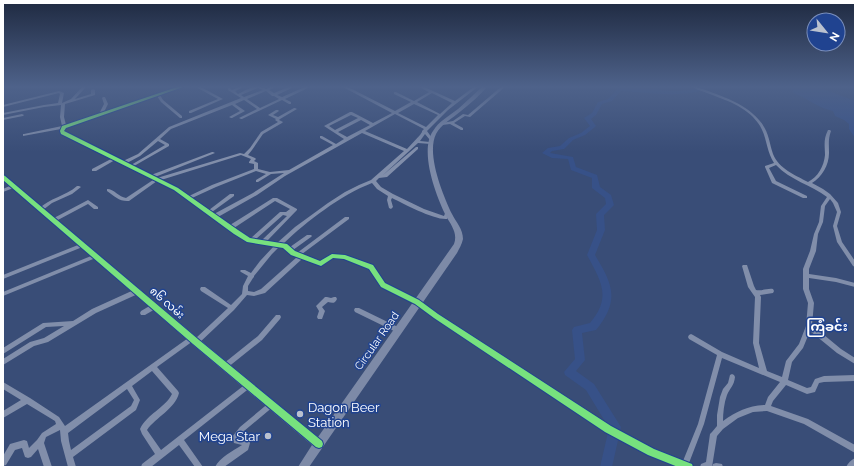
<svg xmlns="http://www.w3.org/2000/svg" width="858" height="470" font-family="Raleway,'Noto Sans Myanmar',sans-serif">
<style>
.water{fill:#375188}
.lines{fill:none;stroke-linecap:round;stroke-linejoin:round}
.river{fill:#375188;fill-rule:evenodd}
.street{fill:#818eaa;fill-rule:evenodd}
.secondary{fill:#7d8aa7;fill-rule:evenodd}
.cycleway-casing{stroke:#204390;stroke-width:2}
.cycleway{fill:#77e17e;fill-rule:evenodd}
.poi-dot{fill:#bac1cf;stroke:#204390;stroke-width:1.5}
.labels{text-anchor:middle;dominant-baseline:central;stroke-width:3;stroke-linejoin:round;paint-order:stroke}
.street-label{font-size:11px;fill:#fff;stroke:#204390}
.quarter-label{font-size:13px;font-weight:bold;fill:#fff;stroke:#204390}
.near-poi-label{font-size:13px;fill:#fff;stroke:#204390;text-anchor:start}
</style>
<rect width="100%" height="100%" fill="#394d77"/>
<path class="water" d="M816 86 855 101V138L849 129V124L844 120 835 116 833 111C818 108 807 98 793 93V91L788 87Z"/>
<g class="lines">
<path class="river" d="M701 86H709C692 100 643 92 621 91L612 101 602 104 596 115 591 119 596 126 595 127 585 135 573 140 564 149 552 151 550 153 573 157 576 167 597 175 600 187 611 195 614 205 604 215 605 230 595 255C613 285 620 300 596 330L582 333 585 360 576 371 594 384 621 427 612 467H600L609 428 586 390 565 375 564 372 575 359 572 330 574 327 590 323C612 297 601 281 587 255L597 230 596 214 606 204 605 198 592 188V178L571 170 568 159 552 158 542 153 548 148 560 146 569 138 581 133 590 126 584 118 592 113 598 102 608 99 618 88C645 84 676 98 701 86Z"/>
<g class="street">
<path d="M83 86H87L75 99 91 94V90L93 89 95 90V95L65 104 64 117 66 125 101 113 100 112 104 104 102 98 103 97H105L108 104 104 112 181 86H186L160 95 163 100 182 116V118H180L161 102 157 96 66 128 64 131 65 132 123 161 138 154 169 127 241 98 228 90V88H230L232 90 241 86H246L235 91 238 94C249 89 255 83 266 89L273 86H278L269 90 274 93 291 86H296L277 95 282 97 307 86H312L285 99 291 102V104H289L282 100 242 119H241L239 118 257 109 244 100 235 104 245 111 232 118H231L229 117 240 111 232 105 171 129 160 139 169 144V146L134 166 151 175 212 152H213L215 153 155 177 157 178 240 153 244 154 250 148 261 132 278 122 275 120 276 119 268 115 276 110H278L279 111 273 115 278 117 294 108H295L297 109 280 119 279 120 283 122 282 123 263 134 252 150 248 155 255 158 256 159 254 161 258 163V169L270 172 289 170 333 145 320 138V136H322L336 144 344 139 324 126 350 112H352L373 123 392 113 341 86H346L395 111 411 102 394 94V92H396L414 101 429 92 417 86H422L455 101 475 86H479L448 110 427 131 432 138V140H430L425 134 420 141 430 142 432 143 431 144 418 143 383 175 416 147H418V149L387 177 379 178 376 181 381 187 393 194 424 209 444 216 446 211H450V212L447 219C434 220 404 204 392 198L391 200 393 207 391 209 389 208 387 200 388 196 377 189 372 183C341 195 307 221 283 244L287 245 290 247 307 235H311L312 236 311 237 293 250 297 253 345 217H349V219L302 254 320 262 332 254 345 255 373 266 385 283 419 300 438 314 610 427 653 449 683 461 698 424 717 355 689 339 688 337 689 335 691 334 693 335 722 352 759 368 753 343 755 297 748 287 742 266 743 265H747L754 286 756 290C762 291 768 288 773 289L774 291 773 293 760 295 761 297 759 343 767 371 782 377 786 361 799 344 806 326 808 303 803 289V269L810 251 814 234 819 222 821 206 827 197C811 185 790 180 776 165L769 168 776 181 807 196V198H803L772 183 765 167V166L774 163C766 151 767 135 758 123 746 106 725 100 707 93 702 91 695 89 690 86H695C717 95 743 101 759 120 769 131 769 142 773 154 779 169 795 175 808 182 818 177 824 166 825 155 825 146 823 140 828 130H830L831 131C828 139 829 145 829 153 829 165 822 177 812 183L823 189 830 194 838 203 841 212 837 226 842 242 855 261V267L853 266 837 242 833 226 837 212 833 203 830 199 825 206 823 222 818 234 816 251 809 269V274L836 278 855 283V287L836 282 809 278V289L814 303 812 325 841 349 855 358V364L837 353 810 331 803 348 792 362 788 380 807 388 811 387 815 379 824 376 855 375V381L824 382 819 383 815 392 807 394 786 385 773 401 771 406 808 419 855 445V453L804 424 767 411 753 412 738 418 723 429 717 436 712 467H700L701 464 706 462 710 434 712 432 717 426V415L720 397 723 389 728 383 730 375 732 374 734 375 735 377C734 386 730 388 727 395 724 403 723 413 723 421 737 411 748 406 765 405L768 397 780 382 722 358 704 424 689 463 692 464 693 467H680L651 456 606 431 434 318 415 304 381 287 369 268 345 259 333 258 321 266 302 259 265 293 254 296 247 295 234 310 198 344 196 345 194 344 193 341 157 367 178 391 179 393C175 409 156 417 147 430L161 450 247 383 249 382 251 383 252 385 251 387 184 440 203 467H195L179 445 151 467H141L142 464 155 454 142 434 140 429C147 414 165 408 172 394L152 371 132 386 140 400 136 410 73 457 76 467H68L61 441 60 430 46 437 44 443 52 467H44L38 449 31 457 28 458 25 457 22 448 15 450 6 465 3 466V456L10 444 24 440 27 441 29 448 37 440 42 433 56 424 55 421 27 404 3 418V411L21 400 3 389V382L30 398 59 417 65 426 191 336 193 335 195 336 196 338 228 308 201 291 200 289 201 287H205L231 305 242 294 243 286 248 276 241 272 240 271 241 270H245L251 273 260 261 274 246 247 241 228 229 174 190 157 181 129 201C120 202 114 196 107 191V189C114 189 119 197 126 198L153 180 131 168H128V167L115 160 96 171H92V169L111 159 62 134 60 131 61 129 23 136V134H24L62 126 60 117 61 105 44 107 3 115V113L44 105 58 103 60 94 59 93 3 107V105L59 91 64 93 62 103 71 99ZM258 88 263 90 244 97 241 95ZM266 91 271 95 272 96H274L279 99 260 108 247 99ZM432 93 452 103 440 114 417 102ZM414 104 438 115 426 127 398 113ZM395 114 424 129 422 131V132L420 135 407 149 365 131ZM351 115 358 118 335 130 329 126ZM361 120 370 125 347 137 338 132ZM362 133 404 151 371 180 359 185 345 192 328 203 295 227 277 243 267 241 297 210V209L277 198H273L230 225 218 217 257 195 285 176ZM158 141 165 145 131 165 127 163 140 156ZM241 155 251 159 249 162V163L254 164V169L212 185 189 196 178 188 161 180ZM256 171 266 174 256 180V182H258L271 174 284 173 253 193 214 214 212 212 234 196V194H230L209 210 192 198 216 187ZM275 201 290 209 286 212H280L251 238 234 228ZM283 215 287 216 262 240 256 239ZM279 247 284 248 291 254 297 257 261 289 254 292 248 291V286L253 278 254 277V276L272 254ZM127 389 134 400 131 406 71 450 69 441 68 433Z"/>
<path d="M194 86H199L223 99 191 113H189V111L218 99Z"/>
<path d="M502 86H506L470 117 465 116 454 123 463 128V130H461L450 124 442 125 440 124 442 123 453 121 463 114 468 115Z"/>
<path d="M22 114 24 115 23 116 3 120V118Z"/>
<path d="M12 185H14L16 186V187L3 192V189Z"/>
<path d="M77 186H79L81 187 72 194 52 203 43 210H39V209C49 198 66 196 77 186Z"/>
<path d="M88 200 98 207V209H94L88 204 56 221 54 222 52 220V219Z"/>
<path d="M83 243 85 244 86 245 85 246 3 279V275Z"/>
<path d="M96 254 98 255 99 256 98 257 3 296V292Z"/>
<path d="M136 289H140L141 291 140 293 96 313 48 342 34 346 3 365V359L30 342 44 338 64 326 46 327 3 354V348L43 323 73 321 92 309Z"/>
<path d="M325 297H327L331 298 334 297H336L337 299C335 304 332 303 328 302L322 307 325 311 322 319H318L317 317 319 311 316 306Z"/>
<path d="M153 304H157L158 306 157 308 145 315H141L140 313 141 311Z"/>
<path d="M355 308H359L400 328 401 330 400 332 398 333 396 332 355 312 354 310Z"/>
<path d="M276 315H280L281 317 280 319 262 340 227 368 225 369 223 368 222 366 223 364 258 336Z"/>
<path d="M272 401 274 402 275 404 274 406 244 431 240 437 246 438 249 440 250 443 248 450 224 467H215C220 457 233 451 242 445L234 443 232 437 240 427 270 402Z"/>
<path d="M855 458V467H846C848 463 851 460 855 458Z"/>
<path d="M716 463 722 464 723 467H712L713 464Z"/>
</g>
<path class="secondary" d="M483 86H488C480 95 471 103 461 111 453 118 441 124 436 134 426 154 443 195 452 214 456 222 463 229 463 239 462 244 459 249 457 253L309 467H298L312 445 193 345 3 180V175L5 176 199 339 318 437 454 244C458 233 451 225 446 216 436 196 419 151 433 131 439 121 449 116 458 109 467 101 475 93 483 86Z"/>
<g class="cycleway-casing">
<g id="cycleway">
<path d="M180 86H186L66 128 64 131 178 188 238 230 250 238 287 244 295 251 320 261 332 254 345 255 373 265 385 283 419 300 438 314 611 426 654 449 692 464 693 467H678L648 455 605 432 434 318 415 304 381 287 369 269 344 259 333 258 321 266 291 255 283 248 247 242 234 234 174 190 61 134 60 131 62 126Z"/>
<path d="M3 175 5 176 199 340 322 441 323 444 322 447 319 448 316 447 193 344 3 180Z"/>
</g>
</g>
<use href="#cycleway" class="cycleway"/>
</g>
<linearGradient id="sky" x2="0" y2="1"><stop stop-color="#1f2a41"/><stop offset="0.57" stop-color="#4e628a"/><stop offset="1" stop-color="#4e628a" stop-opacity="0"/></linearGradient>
<rect width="858" height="152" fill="url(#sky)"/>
<g class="poi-dot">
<circle cx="300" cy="414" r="4"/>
<circle cx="268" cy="436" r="4"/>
</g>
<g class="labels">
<g class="street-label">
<text transform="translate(167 303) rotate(41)">၈၆ လမ်း</text>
<text transform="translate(377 341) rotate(-55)">Circular Road</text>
</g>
<g class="quarter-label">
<text x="827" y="326">ကြံခင်း</text>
</g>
<g class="near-poi-label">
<text x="308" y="407">Dagon Beer<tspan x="308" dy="15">Station</tspan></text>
<text x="260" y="436" text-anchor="end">Mega Star</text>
</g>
</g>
<rect width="858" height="470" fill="none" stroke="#ffffff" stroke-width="8"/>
<g transform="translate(826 32) rotate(120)"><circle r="19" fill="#204390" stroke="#798ebc"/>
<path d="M0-3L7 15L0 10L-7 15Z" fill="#bac1cf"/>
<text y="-6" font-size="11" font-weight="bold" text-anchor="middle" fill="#ffffff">N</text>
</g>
</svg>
